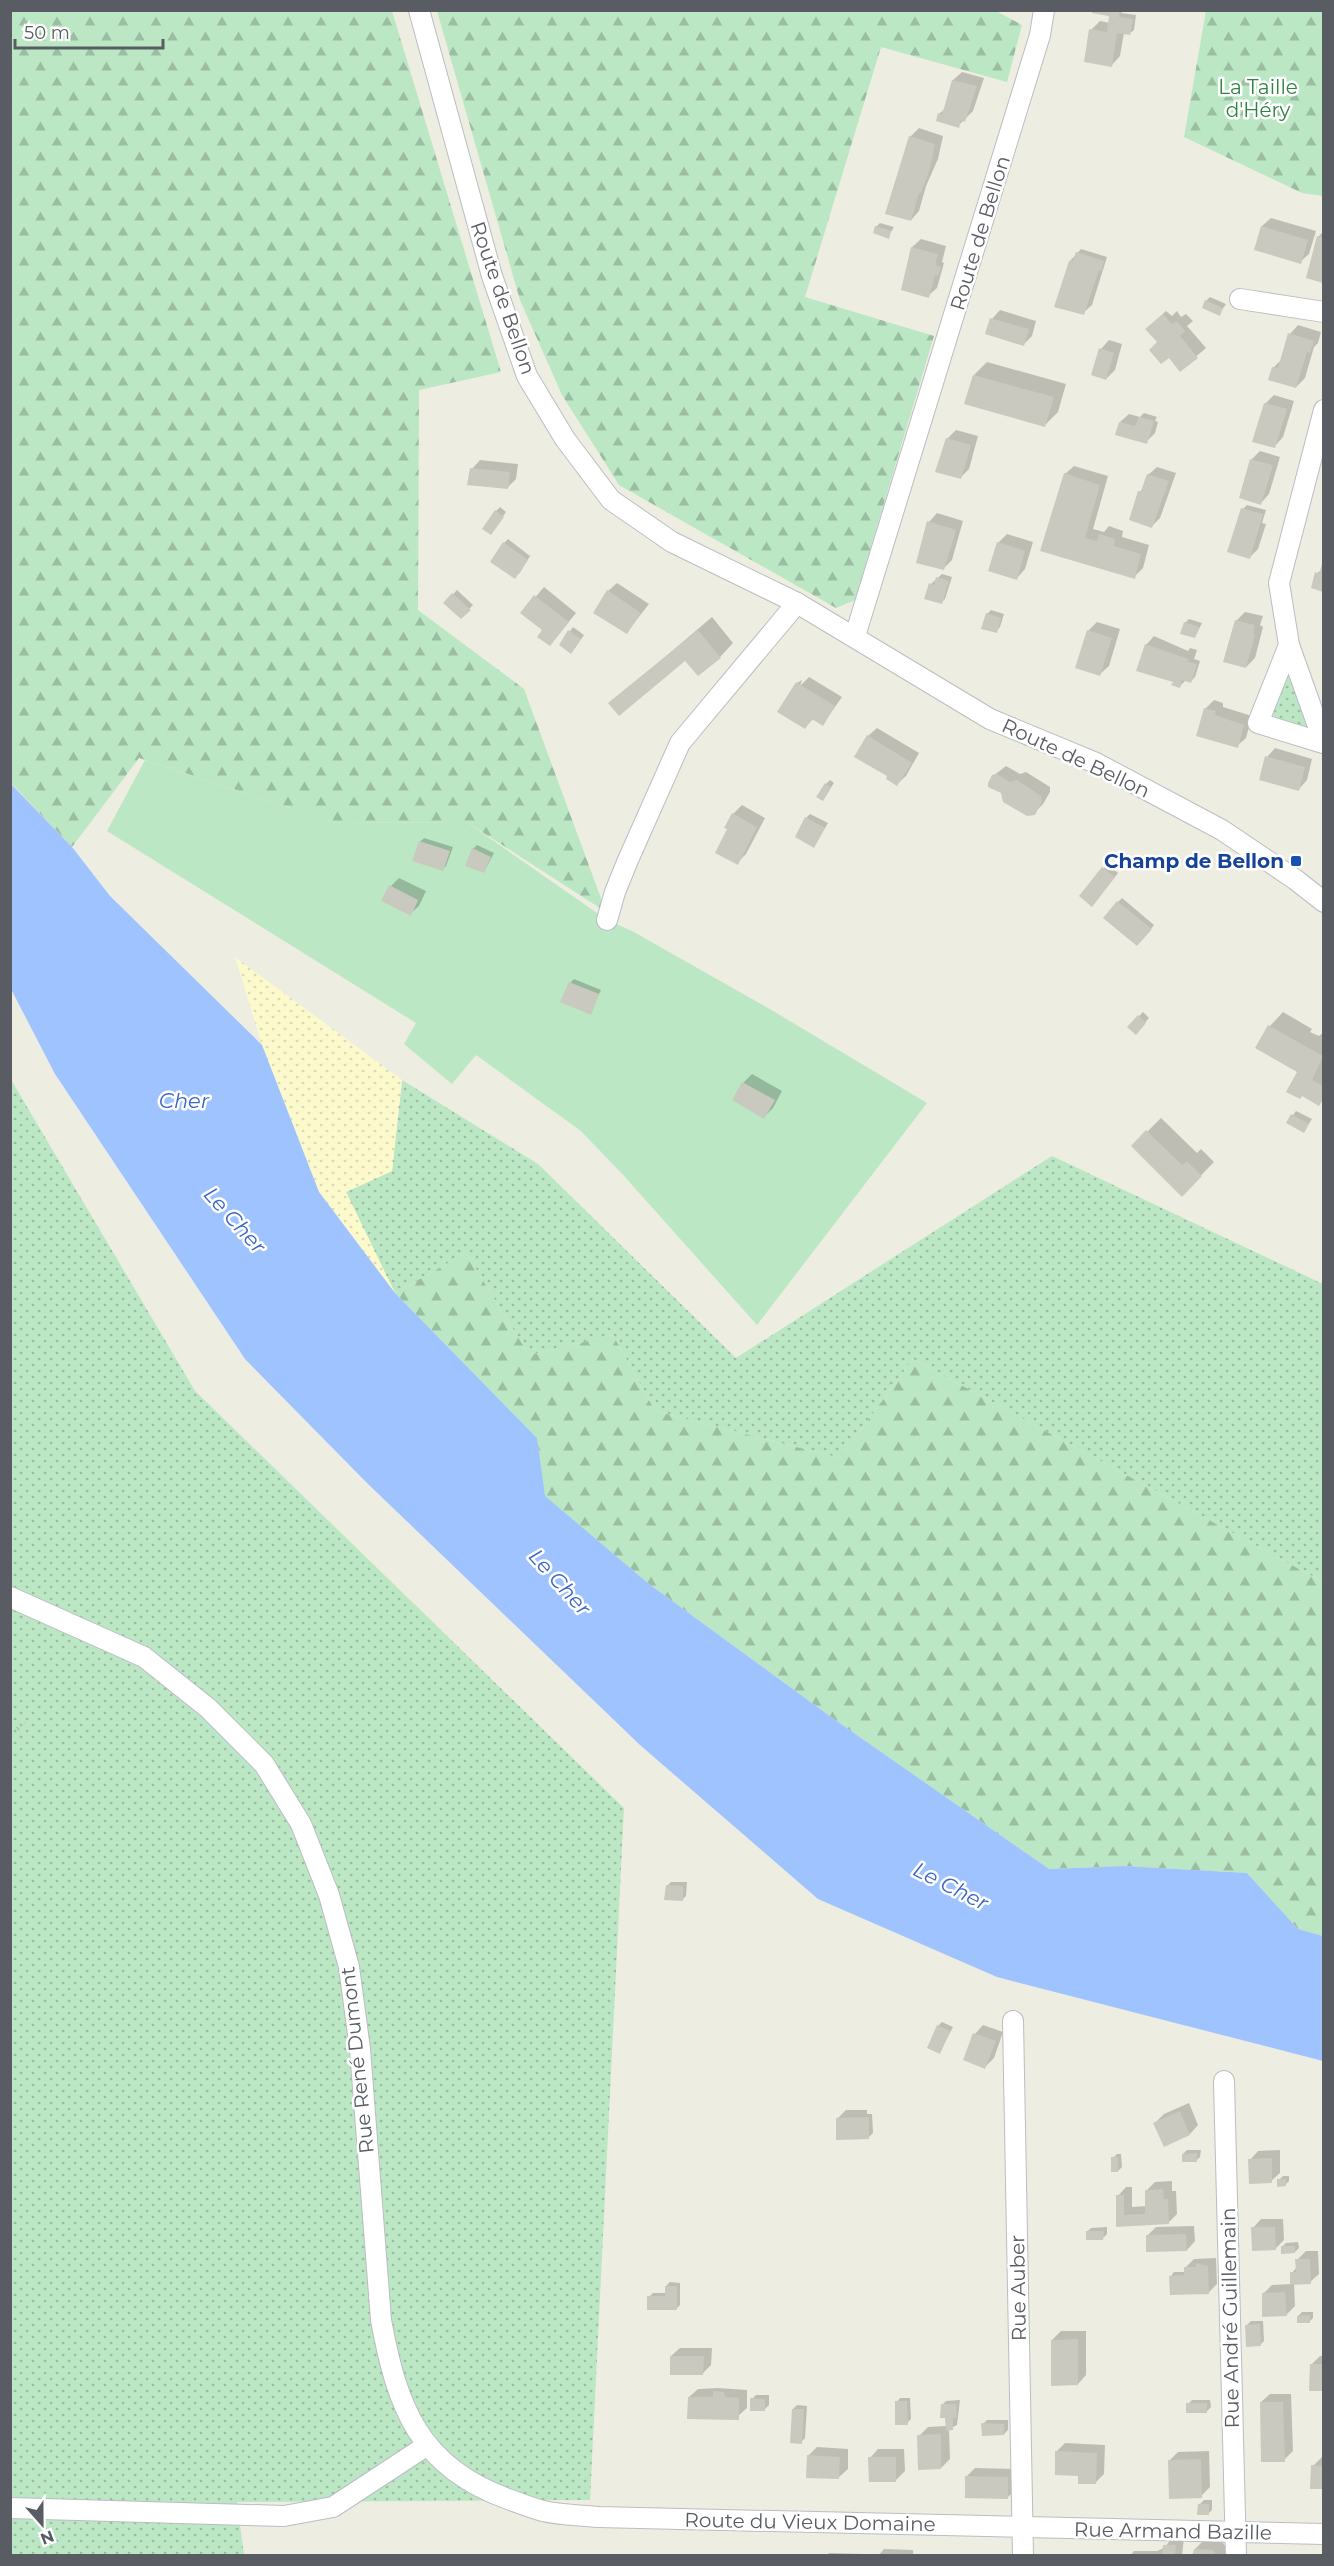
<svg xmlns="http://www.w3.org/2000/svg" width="1334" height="2566" font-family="Montserrat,sans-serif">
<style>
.grass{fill:url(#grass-dots)}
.forest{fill:url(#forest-firs)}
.sand{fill:url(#sand-dots)}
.park{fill:#bbe7c4}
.water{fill:#9fc3ff}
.shadow{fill:#0003}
.building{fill:#cac9c0}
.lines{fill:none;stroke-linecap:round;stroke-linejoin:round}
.street-casing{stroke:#bbbdc3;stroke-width:22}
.street{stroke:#fff;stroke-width:20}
.rail{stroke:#b6b7b7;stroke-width:4.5;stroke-dasharray:1.5 8;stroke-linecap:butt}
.transit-dot{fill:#1a4fb4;stroke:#fff;stroke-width:2}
.labels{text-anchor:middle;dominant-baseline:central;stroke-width:5;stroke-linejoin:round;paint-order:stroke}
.park-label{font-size:20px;fill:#2f8443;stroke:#fff}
.street-label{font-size:20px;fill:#595c63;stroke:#fff}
.transit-label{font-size:20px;font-weight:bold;fill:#164399;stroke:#fff;text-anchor:end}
.water-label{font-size:21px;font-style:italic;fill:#3c66c8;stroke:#fff}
</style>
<defs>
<pattern id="grass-dots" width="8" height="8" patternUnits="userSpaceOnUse" patternTransform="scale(1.5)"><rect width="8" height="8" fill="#bbe7c4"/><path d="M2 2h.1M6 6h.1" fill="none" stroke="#9bbea3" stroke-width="1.8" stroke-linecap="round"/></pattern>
<pattern id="forest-firs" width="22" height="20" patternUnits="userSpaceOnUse" patternTransform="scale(1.5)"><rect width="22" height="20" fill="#bbe7c4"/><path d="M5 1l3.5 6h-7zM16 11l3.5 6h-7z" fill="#9bbea3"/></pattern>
<pattern id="sand-dots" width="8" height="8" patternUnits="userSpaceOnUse" patternTransform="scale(1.5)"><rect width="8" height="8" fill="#fcfacd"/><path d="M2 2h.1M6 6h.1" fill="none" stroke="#dad9b3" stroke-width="1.8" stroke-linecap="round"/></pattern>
</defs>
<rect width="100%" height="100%" fill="#edede1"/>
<g class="grass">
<path d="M1288 664 1307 728 1270 715Z"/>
<path d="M10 1078 195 1391 624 1808 590 2500 237 2502 244 2555H11Z"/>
<path d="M402 1080 538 1164 736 1358 1052 1156 1323 1284V1582L913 1359 840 1458 655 1411 613 1335 529 1355 466 1253 395 1293 346 1192 392 1171Z"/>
</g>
<g class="forest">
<path d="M994 10 1022 25 1007 82 881 47 805 297 934 336 855 600 836 608 619 485 562 395 520 300 437 11Z"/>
<path d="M11 11H392L501 372 419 390 418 610 524 689 606 912 468 823 334 822 139 758 72 847 11 783Z"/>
<path d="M1206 11H1323V196L1302 193 1184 137Z"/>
<path d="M466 1253 529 1355 613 1335 655 1411 840 1458 913 1359 1323 1582V1936L1298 1929 1247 1873 1124 1866 1049 1869 831 1717 649 1584 544 1496 537 1438 395 1293Z"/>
</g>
<path class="sand" d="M235 957 402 1080 392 1171 346 1192 395 1293 319 1192 262 1045Z"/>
<path class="park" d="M145 760 334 822 468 823 607 920 632 931 768 1008 927 1103 757 1325 625 1177 581 1131 476 1055 452 1084 404 1044 416 1023 107 831Z"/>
<path class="water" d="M10 783 72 847 110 896 262 1045 319 1192 395 1293 537 1438 545 1496 649 1584 831 1717 1049 1869 1124 1866 1247 1873 1298 1929 1323 1936V2061L997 1977 818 1899 640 1745 367 1483 245 1359 55 1074 11 989Z"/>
<g class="shadow">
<path d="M1093 10H1123L1121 13 1136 15 1134 30 1130 33H1124L1120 56 1112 65 1091 30 1100 21 1110 23 1111 16Z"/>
<path d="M962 72 984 78 973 111 958 126 939 114 946 108 953 80Z"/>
<path d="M919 128 943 136 938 159 926 186 919 211 911 220 910 137Z"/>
<path d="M1271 218 1316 231 1309 254 1300 262 1262 226Z"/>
<path d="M880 223 894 227 888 237 876 227Z"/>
<path d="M1324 231V281L1308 277 1319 236Z"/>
<path d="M921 239 946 246 942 262 944 263 937 288 928 296 912 247Z"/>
<path d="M1081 249 1107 257 1092 305 1083 313 1070 261Z"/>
<path d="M1210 297 1226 304 1219 314 1206 301Z"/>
<path d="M1000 310 1036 321 1032 336 1024 344 992 319Z"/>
<path d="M1166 311 1172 316 1177 311 1181 317 1186 314 1193 321 1187 326 1206 348 1180 370 1159 342 1156 320Z"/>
<path d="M1298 325 1321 332 1318 343 1314 347 1305 378 1296 387 1273 368 1283 358 1290 334Z"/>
<path d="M1109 340 1122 344 1115 370 1106 379 1101 349Z"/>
<path d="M987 362 1066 384 1058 412 1044 426 974 375Z"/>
<path d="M1274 395 1294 401 1283 437 1275 446 1265 404Z"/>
<path d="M1144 413 1157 417 1155 421 1158 422 1155 433 1146 442 1120 422 1129 414 1140 417Z"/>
<path d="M956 430 978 436 969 469 960 478 947 439Z"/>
<path d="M1260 451 1280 457 1269 494 1261 503 1251 460Z"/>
<path d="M480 460 518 464 516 479 507 488 472 469Z"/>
<path d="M1074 466 1108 476 1093 529 1104 532 1109 526 1123 531 1122 537 1149 545 1143 568 1134 577 1042 550 1065 474Z"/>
<path d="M1157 467 1176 473 1160 518 1152 526 1140 492 1144 487 1148 475Z"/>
<path d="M1247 505 1266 510 1262 523 1266 524 1258 549 1250 557 1243 509Z"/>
<path d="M500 507 506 512 494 529 496 511Z"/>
<path d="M937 513 963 521 952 560 943 569 929 522Z"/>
<path d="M1007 534 1033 542 1025 569 1017 578 998 543Z"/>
<path d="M508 539 530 556 519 574 504 543Z"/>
<path d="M1324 564V590L1313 587 1317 573 1322 570Z"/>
<path d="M942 574 952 577 945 599 941 603 931 584Z"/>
<path d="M617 583 649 604 627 632 608 591Z"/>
<path d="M544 587 576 613 550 644 544 630 522 613Z"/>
<path d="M457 590 473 605 461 617 445 603Z"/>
<path d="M991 610 1004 614 1000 627 996 631 987 614Z"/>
<path d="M1245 612 1263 616 1260 625 1263 627 1255 658 1246 667 1236 621Z"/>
<path d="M712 617 733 643 720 657 685 659 610 704Z"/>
<path d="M1189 619 1202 623 1195 637 1185 623Z"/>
<path d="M1097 622 1120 629 1109 666 1100 674 1088 631Z"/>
<path d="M573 627 584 635 575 648 561 644Z"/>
<path d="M1154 636 1188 651 1190 648 1197 650 1194 659 1200 661 1195 677 1191 681 1186 680 1180 686 1146 645Z"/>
<path d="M809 677 842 697 823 724 814 718 805 727 797 683 802 680 800 686Z"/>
<path d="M1214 700 1223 703V707L1252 716 1246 738 1237 746 1205 709Z"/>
<path d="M877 728 919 753 906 776 897 784 889 776 868 736Z"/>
<path d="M1275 748 1312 759 1307 780 1299 789 1267 757Z"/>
<path d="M1006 766 1020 774 1026 772 1050 787V792L1043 804 1034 813 1002 792 993 776Z"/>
<path d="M830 780 834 783 823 799 826 784Z"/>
<path d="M742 805 765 818 746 854 737 863 729 829 733 814Z"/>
<path d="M810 814 828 823 814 846 806 818Z"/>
<path d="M424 838 453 847 446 866 442 870 420 842Z"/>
<path d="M477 845 494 853 484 872 473 849Z"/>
<path d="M1107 864 1118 873 1096 901 1081 896Z"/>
<path d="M399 878 426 891 419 906 410 914 391 886Z"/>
<path d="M1122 898 1154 925 1141 941 1118 902Z"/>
<path d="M574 979 601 990 590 1013 570 983Z"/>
<path d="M1143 1012 1149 1018 1136 1033 1129 1027Z"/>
<path d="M1283 1012 1312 1029 1310 1032 1319 1036 1321 1034 1324 1036V1099L1319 1104 1299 1071 1257 1047 1270 1026Z"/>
<path d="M752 1074 782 1091 773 1108 764 1117 743 1083Z"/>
<path d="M1296 1111 1312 1119 1304 1131 1288 1122Z"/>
<path d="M1161 1118 1197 1153 1201 1149 1214 1162 1182 1195 1133 1146Z"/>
<path d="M671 1882H687L686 1896 682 1900 667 1886Z"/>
<path d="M942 2022 953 2027 940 2052 938 2026Z"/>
<path d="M983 2025 1003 2032 994 2058 985 2067 975 2034Z"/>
<path d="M1189 2103 1198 2125 1190 2134 1165 2145 1155 2123 1164 2114Z"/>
<path d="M846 2110H867V2114H872L873 2133 869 2137 837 2119Z"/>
<path d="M1187 2150H1201L1200 2157 1196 2161 1183 2154Z"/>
<path d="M1280 2150V2173L1271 2181 1250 2160 1258 2151Z"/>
<path d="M1117 2154H1121L1122 2167 1118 2171 1113 2158Z"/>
<path d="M1283 2176H1289V2181L1285 2185 1279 2180Z"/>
<path d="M1172 2181V2191H1176L1177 2214 1168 2223 1117 2225 1118 2196 1126 2187H1132V2207L1147 2206V2190L1155 2182Z"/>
<path d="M1261 2219H1283L1284 2240 1275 2249 1253 2228Z"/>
<path d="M1194 2226 1195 2241 1187 2250 1147 2236 1156 2227Z"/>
<path d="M1107 2227V2234L1103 2238 1087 2232 1091 2228Z"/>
<path d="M1298 2242 1299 2248 1295 2252 1282 2247 1286 2243Z"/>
<path d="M1306 2251H1318L1319 2274 1310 2282 1294 2283 1295 2306 1286 2315 1263 2294 1272 2285 1292 2284V2273L1297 2267V2260Z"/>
<path d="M1216 2258 1217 2284 1208 2293 1171 2276 1174 2272H1185V2268L1194 2259Z"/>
<path d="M670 2282 680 2283V2305L676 2309 649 2297 653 2293H666V2286Z"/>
<path d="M1302 2312H1313V2318L1309 2322 1298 2316Z"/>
<path d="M1251 2321H1263L1264 2341 1260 2345 1247 2325Z"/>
<path d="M1061 2331H1086V2375L1078 2384 1052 2340Z"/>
<path d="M680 2348H712L711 2365 702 2374 671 2356Z"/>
<path d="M1320 2356H1324V2390H1311L1312 2364Z"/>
<path d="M718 2388 747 2390V2408L738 2416 689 2397 698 2389Z"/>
<path d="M1270 2394H1291L1293 2451 1284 2460 1261 2402Z"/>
<path d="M756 2395H769V2405L765 2409 752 2399Z"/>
<path d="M900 2398H910L911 2419 907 2423 897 2402Z"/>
<path d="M960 2400 957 2425 949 2429 950 2459 941 2468 919 2436 928 2427 947 2426 942 2405 946 2401Z"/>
<path d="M1192 2400H1210L1211 2407 1207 2411 1188 2404Z"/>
<path d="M797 2405 807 2406 805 2438 801 2442 793 2409Z"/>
<path d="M987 2420H1008V2430L1004 2434 983 2424Z"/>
<path d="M1065 2443 1105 2445 1104 2474 1095 2483 1080 2476 1056 2452Z"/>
<path d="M817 2447 848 2449V2469L839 2477 808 2456Z"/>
<path d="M878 2449H904L905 2471 896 2480 870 2458Z"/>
<path d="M1209 2451 1210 2487 1201 2496 1170 2460 1178 2452Z"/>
<path d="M1322 2457H1324V2488L1312 2487 1313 2466Z"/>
<path d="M975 2468 1016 2469V2489L1007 2498 966 2477Z"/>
<path d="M1204 2500H1212V2510L1208 2514 1200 2504Z"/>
<path d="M1173 2537H1184L1182 2556H1130L1134 2551H1157L1164 2548Z"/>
<path d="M1202 2542H1222L1226 2547V2556H1194V2550Z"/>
<path d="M884 2549 913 2550V2556H878Z"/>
<path d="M829 2553 864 2554V2556H826Z"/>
</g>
<g class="building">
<path d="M1092 10H1120L1119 17 1133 19 1130 35 1117 33 1112 67 1084 62 1089 29 1107 32 1109 16 1092 13Z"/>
<path d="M952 80 977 86 965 122 961 120 959 128 936 121 938 113 942 115Z"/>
<path d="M909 136 935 144 930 169 921 193H919L911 221 885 214Z"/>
<path d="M875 226 891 231 889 239 873 233Z"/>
<path d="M1261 226 1308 240 1301 264 1254 250Z"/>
<path d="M1317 236 1323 237V283L1306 278Z"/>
<path d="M911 247 938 254 935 265 941 267 938 276 935 275 929 298 901 290Z"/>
<path d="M1076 252 1104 261 1101 271 1099 270 1084 315 1054 307 1069 261H1073Z"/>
<path d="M1205 300 1223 308 1220 316 1202 308Z"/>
<path d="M1163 314 1172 324 1177 321 1185 331 1180 336 1198 358 1180 372 1169 358 1161 364 1149 350 1157 342 1145 329Z"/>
<path d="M990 318 1029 329 1024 346 985 334Z"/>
<path d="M1288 333 1314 341 1310 353 1307 352 1296 388 1268 380 1272 367 1278 368Z"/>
<path d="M1099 348 1114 353 1106 380 1091 375Z"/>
<path d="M973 375 1054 397 1045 427 964 404Z"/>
<path d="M1264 403 1287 409 1275 448 1252 442Z"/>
<path d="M1139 417 1154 421 1147 444 1115 435 1119 422 1135 426Z"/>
<path d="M946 438 971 445 961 479 935 472Z"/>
<path d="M1250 459 1273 465 1261 505 1239 498Z"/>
<path d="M470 468 510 472 508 489 467 485Z"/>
<path d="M1064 473 1100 485 1085 538 1097 541 1099 534 1115 539 1114 546 1141 554 1135 579 1040 551Z"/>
<path d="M1147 474 1169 481 1152 528 1129 520 1138 491H1141Z"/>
<path d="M1241 508 1263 514 1250 559 1227 552Z"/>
<path d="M495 510 504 517 491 535 482 529Z"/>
<path d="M927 521 956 530 944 570 916 563Z"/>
<path d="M503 542 528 560 515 579 490 562Z"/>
<path d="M997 542 1025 551 1017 580 988 571Z"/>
<path d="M1323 561V592L1311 588 1315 572 1319 574Z"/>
<path d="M936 577 949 581 942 604 924 599 929 583 934 585Z"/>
<path d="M607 590 641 613 627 634 593 613Z"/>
<path d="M452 593 471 610 461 619 443 603Z"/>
<path d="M534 595 569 622 550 646 537 637 542 630 520 613Z"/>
<path d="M986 613 1001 618 997 633 981 629Z"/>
<path d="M1235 620 1255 625 1253 634 1255 635 1246 668 1223 662Z"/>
<path d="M1184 622 1199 627 1195 638 1180 634Z"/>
<path d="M568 630 581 639 571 654 559 645Z"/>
<path d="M698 630 721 658 698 676 685 661 619 716 608 703Z"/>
<path d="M1087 630 1112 638 1100 676 1075 668Z"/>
<path d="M1145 644 1189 659 1188 662 1197 664 1191 683 1182 680 1180 688 1171 685 1173 682 1136 671Z"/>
<path d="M796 682 835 706 823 726 812 719 805 729 777 712Z"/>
<path d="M1204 708 1216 711 1215 715 1244 725 1238 748 1196 736Z"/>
<path d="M867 735 912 763 897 786 886 779 887 776 854 757Z"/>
<path d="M1265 756 1305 767 1299 791 1259 780Z"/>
<path d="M997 774 1010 782 1017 780 1041 796 1042 802 1035 815 1027 816 1003 802 1001 793 988 787V783L992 775Z"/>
<path d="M825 783 831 788 823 801 816 797Z"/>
<path d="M732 813 757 827 738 865 715 853 727 829 724 828Z"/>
<path d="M805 817 825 828 814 848 795 837Z"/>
<path d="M419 841 450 851 443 871 412 861Z"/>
<path d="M472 848 491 857 484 873 465 866Z"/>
<path d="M1102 867 1115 877 1092 907 1079 896Z"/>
<path d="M389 885 418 900 411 916 381 901Z"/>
<path d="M1117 901 1152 929 1137 946 1103 918Z"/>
<path d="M569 982 599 994 591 1015 560 1002Z"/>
<path d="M1138 1015 1146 1023 1136 1035 1127 1027Z"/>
<path d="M1268 1025 1323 1056 1312 1080 1323 1086V1099L1319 1106 1302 1096 1300 1099 1286 1092 1297 1072 1255 1048Z"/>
<path d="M742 1082 775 1100 764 1119 732 1100Z"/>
<path d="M1291 1114 1309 1124 1304 1133 1286 1123Z"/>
<path d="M1146 1130 1182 1165 1187 1161 1202 1176 1182 1197 1131 1146Z"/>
<path d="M666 1885 683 1886V1901L664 1900Z"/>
<path d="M937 2025 950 2031 940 2054 927 2048Z"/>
<path d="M973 2033 996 2041 985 2069 963 2060Z"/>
<path d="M1180 2111 1190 2135 1164 2147 1153 2123Z"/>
<path d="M869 2117V2139L836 2140V2118Z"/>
<path d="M1197 2153V2162H1182V2154Z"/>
<rect x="1111" y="2157" width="7" height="15"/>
<path d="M1272 2158V2183L1249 2184 1248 2159Z"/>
<path d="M1277 2179H1286V2186L1277 2187Z"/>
<path d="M1163 2189 1164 2199H1168L1169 2224 1116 2227V2195H1124V2215L1145 2214V2190Z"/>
<path d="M1251 2227H1275L1276 2250 1252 2251Z"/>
<path d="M1086 2231H1104L1103 2240H1086Z"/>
<path d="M1186 2234 1187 2251 1146 2252V2235Z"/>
<path d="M1281 2246H1295V2253L1281 2254Z"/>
<path d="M1295 2259H1310L1311 2284 1290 2285V2272H1296Z"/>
<path d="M1196 2263 1208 2266 1209 2294 1170 2295 1169 2276 1184 2275V2267H1196Z"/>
<path d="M665 2286H677V2310H647V2296H665Z"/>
<path d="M1285 2292 1287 2316 1262 2317V2293Z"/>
<path d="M1310 2315V2323H1297V2316Z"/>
<path d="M1260 2324 1261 2346 1246 2347 1245 2325Z"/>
<path d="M1078 2339V2385L1051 2386V2340Z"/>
<path d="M670 2356H704L703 2375H670Z"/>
<path d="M1310 2364H1323V2391H1309Z"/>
<path d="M713 2391 724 2392 725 2397 739 2398V2420L687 2419 688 2397H713Z"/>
<path d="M750 2398 765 2399V2411H750Z"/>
<path d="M895 2401H907L908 2425H895Z"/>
<path d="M1260 2402H1283L1285 2462H1261Z"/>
<rect x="1186" y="2403" width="21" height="10"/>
<path d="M941 2404H956L957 2418H953V2430L946 2431 945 2418H940Z"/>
<path d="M792 2409H804L802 2444 790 2443Z"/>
<path d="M981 2423 1004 2424V2435L982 2436Z"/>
<path d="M941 2434V2469L918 2470 917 2435Z"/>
<path d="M1055 2451 1097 2453 1096 2484H1078V2476L1055 2475Z"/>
<path d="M807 2455 840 2457 839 2479 806 2478Z"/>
<path d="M868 2457H896V2482H869Z"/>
<path d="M1201 2459 1202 2498 1169 2499 1168 2460Z"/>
<path d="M1311 2465 1323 2466V2489H1310Z"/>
<path d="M965 2476 1008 2477V2499L965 2498Z"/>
<path d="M1198 2504H1209V2515H1197Z"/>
<path d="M1163 2545H1176L1175 2556H1162Z"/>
<path d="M1194 2549 1213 2550 1217 2556H1192Z"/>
</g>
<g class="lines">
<g class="street-casing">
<g id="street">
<path d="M419 10 492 276 527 376 565 439 611 500 672 542 797 603 990 719 1096 763 1222 830 1296 880 1324 902"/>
<path d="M1240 299 1324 312"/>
<path d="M855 636 1040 35 1044 10"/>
<path d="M1289 645 1324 743"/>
<path d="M1323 743 1258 723 1289 645 1279 583 1324 410"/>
<path d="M607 920 615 892 628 860 680 743 797 603"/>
<path d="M10 1597 144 1657 208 1708 264 1764 301 1824 329 1895 349 1967 360 2049 381 2320C397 2407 419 2467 508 2499 519 2503 531 2508 543 2511 560 2515 580 2515 598 2517L1324 2534"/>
<path d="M1013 2021 1023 2556"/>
<path d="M1224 2081 1236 2556"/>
<path d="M10 2508 284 2516 333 2507 426 2446"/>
</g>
</g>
<use href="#street" class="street"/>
<path class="rail" d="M10 1735 25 1723"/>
</g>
<rect class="transit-dot" x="1290" y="855" width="12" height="12" rx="3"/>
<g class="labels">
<g class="park-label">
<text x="1258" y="87">La Taille<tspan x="1258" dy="23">d'Héry</tspan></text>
</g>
<g class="street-label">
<text transform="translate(980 233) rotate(-73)">Route de Bellon</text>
<text transform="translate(503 298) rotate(71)">Route de Bellon</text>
<text transform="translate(1076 758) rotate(25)">Route de Bellon</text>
<text transform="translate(357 2060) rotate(-96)">Rue René Dumont</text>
<text transform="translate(1018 2288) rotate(-91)">Rue Auber</text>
<text transform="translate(1230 2318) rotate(-91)">Rue André Guillemain</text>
<text transform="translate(810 2522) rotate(1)">Route du Vieux Domaine</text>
<text transform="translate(1173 2531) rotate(1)">Rue Armand Bazille</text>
</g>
<g class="transit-label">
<text x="1284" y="861">Champ de Bellon</text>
</g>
<g class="water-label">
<text x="184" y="1100">Cher</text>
<text transform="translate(235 1220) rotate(48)">Le Cher</text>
<text transform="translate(560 1582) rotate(48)">Le Cher</text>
<text transform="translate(951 1886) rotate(27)">Le Cher</text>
</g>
</g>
<rect width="1334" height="2566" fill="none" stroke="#595c63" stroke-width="24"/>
<g transform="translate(42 2524) rotate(159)" stroke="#ffffff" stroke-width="4.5" paint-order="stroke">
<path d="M0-4.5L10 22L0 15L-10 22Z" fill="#595c63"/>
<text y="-9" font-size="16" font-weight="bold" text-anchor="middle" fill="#595c63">N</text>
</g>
<path d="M15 39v9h148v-9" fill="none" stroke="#595c63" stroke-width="3"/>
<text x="24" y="39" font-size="18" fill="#595c63" stroke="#ffffff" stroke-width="4.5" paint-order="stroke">50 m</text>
</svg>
